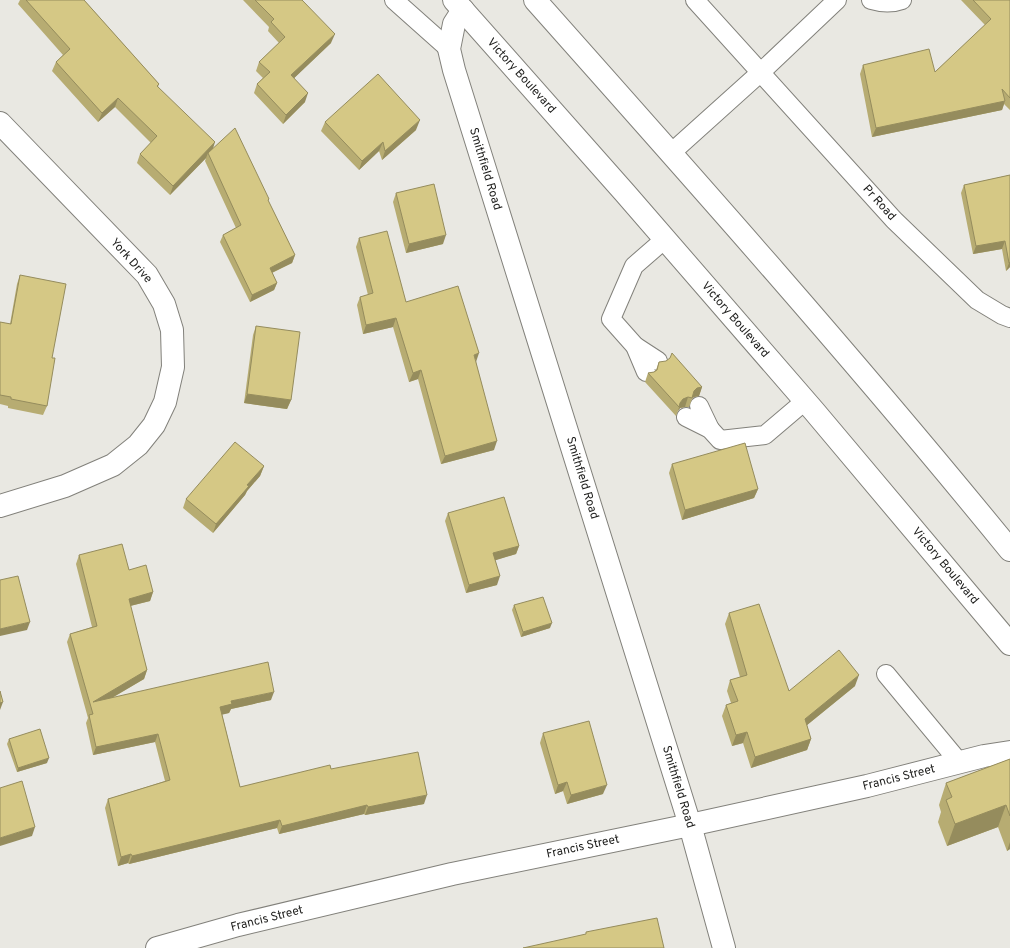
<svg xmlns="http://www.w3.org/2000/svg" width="1010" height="948" font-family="Overpass,sans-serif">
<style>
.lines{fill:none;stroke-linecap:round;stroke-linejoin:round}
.service-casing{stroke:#82817b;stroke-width:20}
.minor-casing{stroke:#82817b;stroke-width:24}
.secondary-casing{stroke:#82817b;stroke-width:24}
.service{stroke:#fff;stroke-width:18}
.minor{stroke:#fff;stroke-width:22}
.secondary{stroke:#fff;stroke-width:22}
.wall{fill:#b7ac72}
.shaded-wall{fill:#958c5d}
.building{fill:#d5c885;stroke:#958c5d}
.labels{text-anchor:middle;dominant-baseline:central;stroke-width:3.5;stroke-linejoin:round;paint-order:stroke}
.street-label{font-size:12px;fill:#1b1b19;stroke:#fff}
</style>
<rect width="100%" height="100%" fill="#e9e8e2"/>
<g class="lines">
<g class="service-casing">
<g id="service">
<path d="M394 0 449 49"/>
<path d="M695 0 894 220 977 300 1002 315 1010 318"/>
<path d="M871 0C881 3 891 4 902 0"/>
<path d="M671 153 760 73 837 0"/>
<path d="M635 346 658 361"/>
<path d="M646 372 635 346 611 319 634 266 665 239"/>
<path d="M699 406 710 429"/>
<path d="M686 417 710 429 720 440 765 435 805 401"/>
<path d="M886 674 959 762"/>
</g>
</g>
<g class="minor-casing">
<g id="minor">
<path d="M463 10 454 24 449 49 454 70 690 825 724 948"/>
<path d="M0 123 147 275 164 304 172 330 173 367 165 402 154 425 138 445 113 465 65 486 0 506"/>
<path d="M157 948 238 925 452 874 690 825 867 786 984 756 1010 752"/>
</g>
</g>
<g class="secondary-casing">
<g id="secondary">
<path d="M454 0 625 193 814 411 1010 644"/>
<path d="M535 0C696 181 857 362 1010 550"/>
</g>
</g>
<use href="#service" class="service"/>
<use href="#minor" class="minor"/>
<use href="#secondary" class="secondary"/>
</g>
<g class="wall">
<path d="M20 0H84L159 84 158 87 213 148 269 199 268 201 295 255 292 263 272 273 277 283 274 290 250 302 220 242 223 235 236 228 205 161 206 158 170 195 137 163 140 154 151 143 115 107 98 122 52 71 56 62 63 55 18 4Z"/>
<path d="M243 0H302L331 43 294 78 305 102 283 124 254 93 257 84 263 78 256 71 259 62 279 43 268 31 269 27Z"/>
<path d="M961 0H1010V110L1004 104 1002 110 872 137 860 74 863 65 935 72 985 25Z"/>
<path d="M325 122 416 130 382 160 379 151 359 170 321 131Z"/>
<path d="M1010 175V267L1006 271 1002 249 973 254 961 193 964 185Z"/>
<path d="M396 193 443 244 406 253 393 202Z"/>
<path d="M359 238 406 302 476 362 494 450 441 464 418 379 409 382 393 327 363 334 357 305 360 297 368 295 356 247Z"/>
<path d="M20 275 52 358 47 406 43 415 8 408V406L0 404V322L10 324 17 284Z"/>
<path d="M256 326 291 400 287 409 244 403 253 335Z"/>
<path d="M659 362 702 387 699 396 694 397 692 399 689 407H685L680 408 678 411 676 416 645 382 648 373 654 372 656 370Z"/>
<path d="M672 464 758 489 754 498 682 520 669 473Z"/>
<path d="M264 466 260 476 247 491 245 495 213 533 183 508 186 499Z"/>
<path d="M448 513 519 546 516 554 495 560 497 585 466 593 445 521Z"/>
<path d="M79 555 129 570 153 592 150 601 130 606 147 670 144 679 112 698 271 700 231 709 229 713 222 714 240 787 331 769 424 804 365 815 364 814 279 834 277 828 129 864 128 863 118 866 105 808 108 799 165 781 155 742 93 755 86 723 88 718 67 642 70 634 92 627 76 564Z"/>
<path d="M514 605 550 628 521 637 512 610Z"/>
<path d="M729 613 789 691 855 686 807 725 811 739 807 750 751 768 743 743 732 746 722 716 726 705 731 703 727 691 730 680 740 677 725 624Z"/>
<path d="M543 733 603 794 567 804 563 791 555 794 540 743Z"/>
<path d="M9 739 47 763 17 772 7 744Z"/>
<path d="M1010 759V849L1007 851 998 827 947 846 938 822 941 812 939 805 946 783Z"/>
</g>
<g class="shaded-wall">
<path d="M335 34 331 43 288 84 291 75Z"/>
<path d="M308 93 305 102 283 124 286 115Z"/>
<path d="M118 98 115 107 98 122 102 113Z"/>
<path d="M1005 101 1002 110 872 137 876 128Z"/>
<path d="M420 120 416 130 382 160 385 151Z"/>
<path d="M215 142 212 152 208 153 206 158 170 195 173 186Z"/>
<path d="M383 142 379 151 359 170 362 161Z"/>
<path d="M446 235 443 244 406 253 409 244Z"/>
<path d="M1005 241 1002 249 973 254 976 246Z"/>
<path d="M295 255 292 263 267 275 270 268Z"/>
<path d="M1010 262V267L1006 271 1009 263Z"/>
<path d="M277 283 274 290 250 302 252 295Z"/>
<path d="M396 318 393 327 363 334 366 325Z"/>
<path d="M479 353 476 362 474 355Z"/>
<path d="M421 370 418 379 409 382 413 373Z"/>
<path d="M702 387 699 396 694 397 692 399 694 391 697 388Z"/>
<path d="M247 394 291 400 287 409 244 403Z"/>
<path d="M688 397 685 407 680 408 678 411 680 403 683 399Z"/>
<path d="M497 441 494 450 441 464 445 456Z"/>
<path d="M264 466 260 476 247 491 245 495 213 533 216 524 247 485Z"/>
<path d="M758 489 754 498 682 520 685 510Z"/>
<path d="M519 546 516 554 490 562 493 553Z"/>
<path d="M500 576 497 585 466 593 469 585Z"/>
<path d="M153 592 150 601 126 607 129 599Z"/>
<path d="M30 622 27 630 0 636V629Z"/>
<path d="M552 623 550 628 521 637 523 632Z"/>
<path d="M147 670 144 679 91 710 93 702Z"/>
<path d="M859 675 855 686 801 730 805 719Z"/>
<path d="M274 692 271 700 231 709 229 713 217 716 220 707 231 701Z"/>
<path d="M3 702 0 710V703Z"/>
<path d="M747 732 743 743 732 746 736 735Z"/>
<path d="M158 734 155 742 93 755 96 747Z"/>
<path d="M811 739 807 750 751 768 755 757Z"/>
<path d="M49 758 47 763 17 772 18 768Z"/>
<path d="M567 782 563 791 555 794 558 785Z"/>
<path d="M607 785 603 794 567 804 571 795Z"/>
<path d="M427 795 424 804 365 815 368 807Z"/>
<path d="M367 805 364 814 279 834 282 826Z"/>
<path d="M1006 805 998 827 947 846 955 824Z"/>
<path d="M280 820 277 828 129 864 132 856Z"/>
<path d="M35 827 32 836 0 846V838Z"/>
<path d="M1010 842V849L1007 851Z"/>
<path d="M131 854 128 863 118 866 121 857Z"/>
</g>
<g class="building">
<path d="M26 0H84L159 84 157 86 215 142 173 186 140 154 157 136 118 98 102 113 56 62 70 49Z"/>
<path d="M255 0H302L335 34 291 75 308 93 286 115 257 84 270 72 259 62 285 37 271 22 274 19Z"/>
<path d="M973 0H1010V98L1002 89 1005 101 876 128 863 65 929 49 935 72 991 19Z"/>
<path d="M378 74 420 120 385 151 383 142 362 161 325 122Z"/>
<path d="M235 128 269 199 268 200 295 255 270 268 277 283 252 295 223 235 241 225 208 153Z"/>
<path d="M1010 175V262L1009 263 1005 241 976 246 964 185Z"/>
<path d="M434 184 446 235 409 244 396 193Z"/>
<path d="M387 231 406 302 458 286 479 353 474 355 497 441 445 456 421 370 413 373 396 318 366 325 360 297 373 293 359 238Z"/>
<path d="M20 275 66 284 52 358H55L47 406 11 399V397L0 395V322L11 324Z"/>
<path d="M256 326 300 332 291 400 247 394Z"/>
<path d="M672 353 702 387 697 388 694 391 692 398 688 397 683 399 680 403 679 407 648 373 654 372 657 370 659 362 666 361 670 358Z"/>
<path d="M235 442 264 466 247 485 249 486 216 524 186 499Z"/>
<path d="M745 443 758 489 685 510 672 464Z"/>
<path d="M504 497 519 546 493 553 500 576 469 585 448 513Z"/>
<path d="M122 544 129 570 146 565 153 592 129 599 147 670 93 702 268 662 274 692 231 701 232 704 220 707 240 787 330 765 331 769 418 752 427 795 368 807 367 805 282 826 280 820 132 856 131 854 121 857 108 799 170 780 158 734 96 747 89 715 93 714 70 634 97 626 79 555Z"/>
<path d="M18 576 30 622 0 629V580Z"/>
<path d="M543 597 552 623 523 632 514 605Z"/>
<path d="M759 604 789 691 839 650 859 675 805 719 811 739 755 757 747 732 736 735 726 705 738 701 730 680 747 675 729 613Z"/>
<path d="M0 691 3 702 0 703Z"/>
<path d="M589 721 607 785 571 795 567 782 558 785 543 733Z"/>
<path d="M40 729 49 758 18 768 9 739Z"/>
<path d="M1010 759V816L1006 805 955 824 946 800 952 797 946 783Z"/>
<path d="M22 781 35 827 0 838V788Z"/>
<path d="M657 918 664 948H523L586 934V932Z"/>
</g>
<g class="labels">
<g class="street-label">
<text transform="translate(521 76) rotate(48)">Victory Boulevard</text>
<text transform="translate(485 169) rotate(73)">Smithfield Road</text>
<text transform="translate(879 203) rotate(48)">Pr Road</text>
<text transform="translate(131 261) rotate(48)">York Drive</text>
<text transform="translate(735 320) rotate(49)">Victory Boulevard</text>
<text transform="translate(582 478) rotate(73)">Smithfield Road</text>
<text transform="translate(945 566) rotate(50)">Victory Boulevard</text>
<text transform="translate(899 778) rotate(-14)">Francis Street</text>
<text transform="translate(678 787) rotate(73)">Smithfield Road</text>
<text transform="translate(583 847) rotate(-12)">Francis Street</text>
<text transform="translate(267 919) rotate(-14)">Francis Street</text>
</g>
</g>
</svg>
